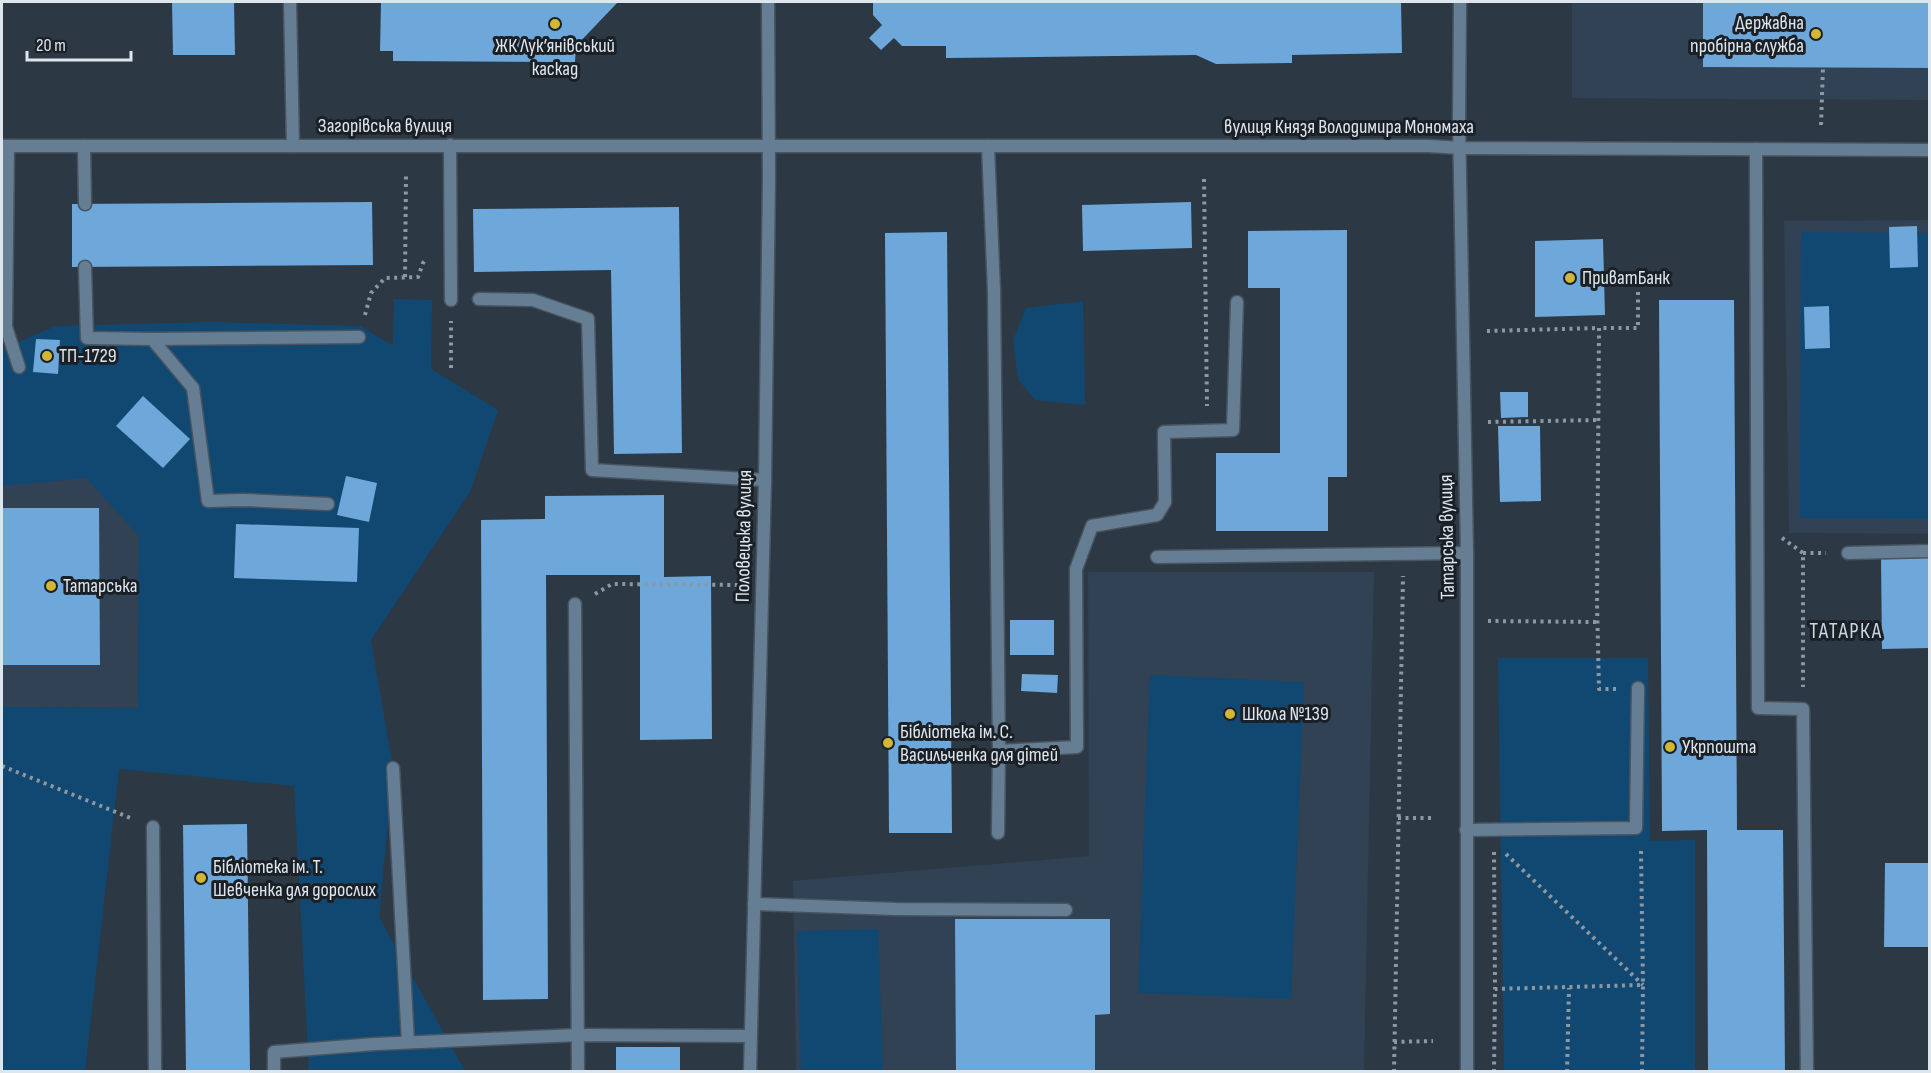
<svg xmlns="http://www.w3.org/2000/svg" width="1931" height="1073" font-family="'Sofia Sans Condensed',sans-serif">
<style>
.built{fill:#304253}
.green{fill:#114872}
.building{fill:#6ea7da}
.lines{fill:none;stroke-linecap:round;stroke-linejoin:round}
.lane-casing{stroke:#485560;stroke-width:15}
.street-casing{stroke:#485560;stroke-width:15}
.path{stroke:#8e98a1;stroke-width:4;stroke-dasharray:3 4.5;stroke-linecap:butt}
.lane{stroke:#667e93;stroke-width:12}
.street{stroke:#667e93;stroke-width:12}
.poi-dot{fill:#d2b736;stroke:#1a2025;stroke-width:2}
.labels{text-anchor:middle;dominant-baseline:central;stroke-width:6;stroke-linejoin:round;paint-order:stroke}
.poi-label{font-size:20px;fill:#dee6ed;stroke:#1a2025;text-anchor:start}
.street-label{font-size:20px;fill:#dee6ed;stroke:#1a2025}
.quarter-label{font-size:22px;letter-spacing:1.5px;fill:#c7d7e6;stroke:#1a2025}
</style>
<rect width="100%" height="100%" fill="#2c3945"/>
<g class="built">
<path d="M1572 2H1929V100L1572 98Z"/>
<path d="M1929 220V534L1789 533 1784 221Z"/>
<path d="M2 448 140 479 138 708 2 707Z"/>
<path d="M1088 572H1374L1364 1071H796L793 881 1089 856Z"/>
</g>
<g class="green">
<path d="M1801 232 1929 233V519L1800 518Z"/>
<path d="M394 299 432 300 431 369 498 410 470 492 371 640 393 768 379 917 465 1071H309L294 786 119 769 85 1071H2V707L138 708 139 536 86 478 2 486V349L56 326 212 322 361 326 393 346Z"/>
<path d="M1083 301 1085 405 1035 400 1018 379 1013 340 1026 308Z"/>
<path d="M1498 658H1648L1650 841 1695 840V1071H1504Z"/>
<path d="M1150 675 1304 682 1291 999 1138 993Z"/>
<path d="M878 929 883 1071H801L797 931Z"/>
</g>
<g class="building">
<path d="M172 2H234L235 55H173Z"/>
<path d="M381 2H618L576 46 575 62 393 61V51H380Z"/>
<path d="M873 2H1401L1402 53 1292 55V63L1216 64 1196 55 946 58V46H902L894 38 881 50 869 38 882 25 873 15Z"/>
<path d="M1703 2H1930V68L1703 67Z"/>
<path d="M372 202 373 265 72 267V204Z"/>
<path d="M1191 202 1192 248 1083 251 1082 205Z"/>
<path d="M679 207 682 453 614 454 611 270 474 272 473 209Z"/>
<path d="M1917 226 1918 267 1890 268 1889 227Z"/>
<path d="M1347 230V477H1328V531H1216V453H1280V288H1248V231Z"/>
<path d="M947 232 952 833H889L885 233Z"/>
<path d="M1603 239 1605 315 1535 317V241Z"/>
<path d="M1659 300H1734L1737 830H1783L1785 1072H1708L1707 830 1662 831Z"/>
<path d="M1829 306 1830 348 1805 349 1804 307Z"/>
<path d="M36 339 60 340 58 374 33 372Z"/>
<path d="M1500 392H1528V417L1501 418Z"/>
<path d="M143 396 190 439 163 468 116 426Z"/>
<path d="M1498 426H1540L1541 501 1500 502Z"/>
<path d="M346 476 377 483 369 522 337 515Z"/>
<path d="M664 495V577L711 576 712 739 640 740V575H546L548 999 483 1000 481 520 545 519V496Z"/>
<path d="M2 508H99L100 665H2Z"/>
<path d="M236 524 359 528 357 582 234 578Z"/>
<path d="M1881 558H1930V648L1882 649Z"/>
<rect x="1010" y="620" width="44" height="35"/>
<path d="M1022 674 1058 675 1057 693 1021 691Z"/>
<path d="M247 824 250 1072H186L183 825Z"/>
<path d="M1885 863H1930V947H1884Z"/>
<path d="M955 919H1110V1014L1095 1015V1072H956Z"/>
<rect x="616" y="1047" width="64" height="25"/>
</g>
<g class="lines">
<g class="lane-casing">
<g id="lane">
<path d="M290 2 293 146"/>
<path d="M450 145 451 300"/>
<path d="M8 146 6 327 19 367"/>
<path d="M84 146 85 204"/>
<path d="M988 146 994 291 999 751 998 833"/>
<path d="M1756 149 1758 708 1803 709 1807 1072"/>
<path d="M85 267 87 338 152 339 193 388 208 501 243 500 328 504"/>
<path d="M479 299 533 300 588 319 592 470 765 480"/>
<path d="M152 339 359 337"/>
<path d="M1848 553 1930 551"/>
<path d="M1157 557 1467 553"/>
<path d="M575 604 578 1072"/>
<path d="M999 751 1077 747 1076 569 1092 526 1157 515 1165 502 1164 432 1233 430 1237 302"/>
<path d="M393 768 408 1042"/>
<path d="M153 827 155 1072"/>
<path d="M1466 830 1636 828 1638 688"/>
<path d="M754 904 896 909 1066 910"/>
<path d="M274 1072V1052L375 1044 578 1035 750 1036"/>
</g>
</g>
<g class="street-casing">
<g id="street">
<path d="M1460 2 1459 122 1467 553V1072"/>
<path d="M2 146H1429L1460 148 1930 150"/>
<path d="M750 1072 765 480 769 179 768 2"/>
</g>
</g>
<g class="path">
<path d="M1821 125 1823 67"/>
<path d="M1204 179 1207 406"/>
<path d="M405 277 406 175"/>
<path d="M365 315 371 293 385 278 418 277 423 263 427 258"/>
<path d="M1487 331 1599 328"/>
<path d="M451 368V321"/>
<path d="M1488 422 1598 420"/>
<path d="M1782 538 1803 553V687"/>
<path d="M1803 553H1826"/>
<path d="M595 594 612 584 741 585"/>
<path d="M1488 621 1598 622"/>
<path d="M1616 689H1599L1597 603 1599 328H1638V292"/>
<path d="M2 766 133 819"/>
<path d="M1398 818H1434"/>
<path d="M1641 851 1643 985"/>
<path d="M1494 852 1495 989"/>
<path d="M1506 854 1643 985"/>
<path d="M1394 1042 1433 1041"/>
<path d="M1394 1072 1403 576"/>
<path d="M1494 1072 1495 989 1643 985 1642 1072"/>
<path d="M1567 1072 1569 988"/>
</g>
<use href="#lane" class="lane"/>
<use href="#street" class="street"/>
</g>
<g class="poi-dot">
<circle cx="555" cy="24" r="6"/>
<circle cx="1816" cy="34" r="6"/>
<circle cx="1570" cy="278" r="6"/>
<circle cx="47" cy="356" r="6"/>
<circle cx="51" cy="586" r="6"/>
<circle cx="1230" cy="714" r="6"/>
<circle cx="888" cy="743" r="6"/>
<circle cx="1670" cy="747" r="6"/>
<circle cx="201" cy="878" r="6"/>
</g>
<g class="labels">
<g class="poi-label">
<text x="1804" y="23" text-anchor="end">Державна<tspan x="1804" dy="23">пробірна служба</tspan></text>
<text x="555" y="46" text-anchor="middle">ЖК Лук’янівський<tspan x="555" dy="23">каскад</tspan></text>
<text x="1582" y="278">ПриватБанк</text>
<text x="59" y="356">ТП-1729</text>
<text x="63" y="586">Татарська</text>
<text x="1242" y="714">Школа №139</text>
<text x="900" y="732">Бібліотека ім. С.<tspan x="900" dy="23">Васильченка для дітей</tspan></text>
<text x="1682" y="747">Укрпошта</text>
<text x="213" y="867">Бібліотека ім. Т.<tspan x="213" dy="23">Шевченка для дорослих</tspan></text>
</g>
<g class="street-label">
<text x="385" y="126">Загорівська вулиця</text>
<text x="1349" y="127">вулиця Князя Володимира Мономаха</text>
<text transform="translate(744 536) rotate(-89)">Половецька вулиця</text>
<text transform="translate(1447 537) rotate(-91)">Татарська вулиця</text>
</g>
<g class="quarter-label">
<text x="1846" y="631">ТАТАРКА</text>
</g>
</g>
<rect width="1931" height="1073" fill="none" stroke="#dee6ed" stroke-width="6"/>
<path d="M27 51v9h104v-9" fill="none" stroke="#dee6ed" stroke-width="3"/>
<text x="36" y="51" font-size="18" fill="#dee6ed" stroke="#1a2025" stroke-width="4.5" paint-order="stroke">20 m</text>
</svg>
